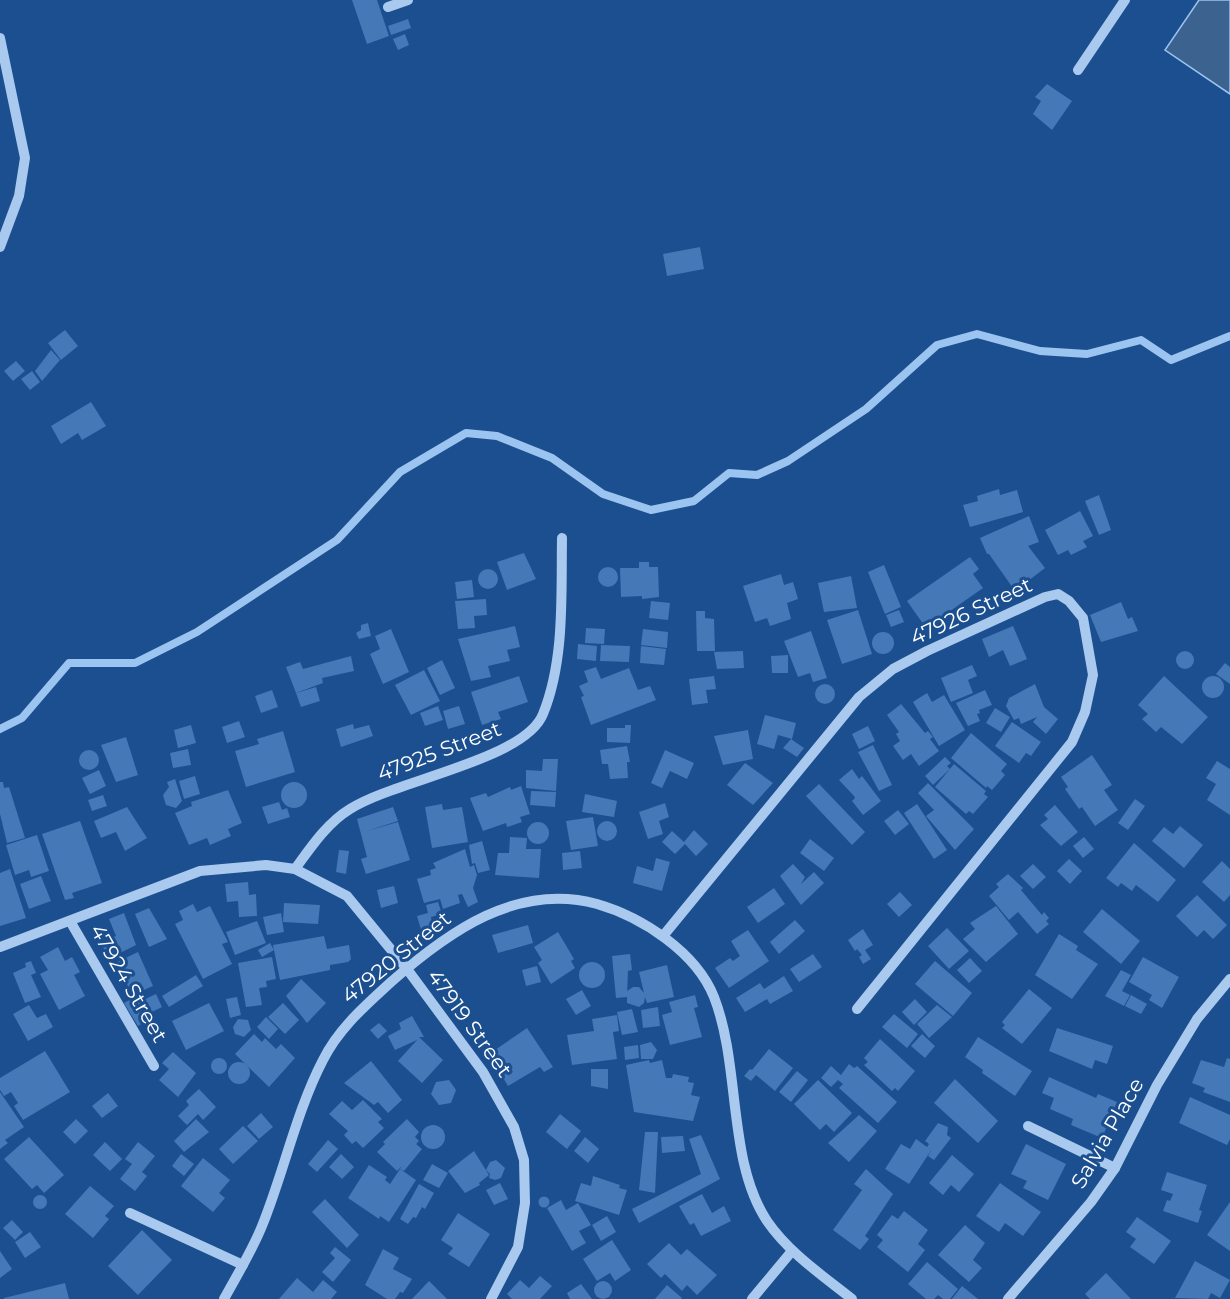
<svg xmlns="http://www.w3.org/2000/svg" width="1230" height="1299" font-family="Montserrat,sans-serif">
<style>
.water{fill:#3c6290;stroke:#9cc4f0;stroke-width:1.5}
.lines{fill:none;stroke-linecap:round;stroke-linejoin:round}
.stream{stroke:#9cc4f0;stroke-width:8}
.building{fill:#4478b7}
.minor{stroke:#a9c9ee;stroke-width:10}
.labels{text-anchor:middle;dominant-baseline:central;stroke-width:6;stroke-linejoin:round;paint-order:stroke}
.street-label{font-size:21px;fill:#fff;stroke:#1b4f8f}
</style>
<rect width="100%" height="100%" fill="#1b4f8f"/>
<path class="water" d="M1199 0H1230V94L1165 50Z"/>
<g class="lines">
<path class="stream" d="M0 729 22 718 69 663H135L197 632 337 540 400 472 466 433 497 436 552 458 603 494 651 510 694 501 729 473 757 475 788 461 866 409 937 345 977 334 1040 351 1087 354 1141 340 1171 360 1230 336"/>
</g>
<g class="building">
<path d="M352 0H377L389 36 367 44Z"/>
<path d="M408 19 411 28 391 35 388 26Z"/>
<path d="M405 34 409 45 398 50 393 39Z"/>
<path d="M1047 84 1072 101 1052 130 1033 114 1041 101 1035 97Z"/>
<path d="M700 247 704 269 667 276 663 254Z"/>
<path d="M65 330 78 346 61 360 48 343Z"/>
<path d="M51 350 60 360 42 381 35 371Z"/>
<path d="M16 361 25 371 13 381 4 371Z"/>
<path d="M32 371 40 382 30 390 21 379Z"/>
<path d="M91 402 106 426 82 440 78 433 61 444 51 426Z"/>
<path d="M999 489 1000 495 1017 490 1023 512 970 527 963 505 978 501 977 496Z"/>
<path d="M1099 495 1111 530 1099 535 1085 501Z"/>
<path d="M1080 511 1093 536 1083 541 1087 547 1071 555 1068 550 1058 555 1045 530Z"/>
<path d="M1029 516 1039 542 1028 546 1045 568 1015 591 989 554H987L980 538Z"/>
<path d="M524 553 536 579 507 590 497 562Z"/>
<path d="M970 557 979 569 973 574 983 588 926 628 907 601Z"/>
<path d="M639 562H649V567H658L659 597 642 599V596L621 597 620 568H639Z"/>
<path d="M884 565 901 607 885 614 868 572Z"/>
<circle cx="608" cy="577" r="10"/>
<circle cx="488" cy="579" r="10"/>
<path d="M781 574 784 585 793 582 798 599 787 603 791 619 770 626 767 618 755 622 743 586Z"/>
<path d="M851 576 857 608 824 612 818 583Z"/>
<path d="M472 580 474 597 457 599 455 582Z"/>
<path d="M486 599 487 615 474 616 475 628 458 629 455 601Z"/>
<path d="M651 601 670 603 668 620 649 618Z"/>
<path d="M1121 602 1128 619 1132 617 1138 631 1101 642 1090 615Z"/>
<path d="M858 610 872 654 842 664 827 620Z"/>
<path d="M899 610 904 622 891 627 886 615Z"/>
<path d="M696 611H705V618L714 619 715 651H697Z"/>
<path d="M368 623 371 636 359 639 356 633 361 630V625Z"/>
<path d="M515 626 520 647 507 650 510 661 488 666 491 677 471 681 458 639Z"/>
<path d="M1013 626 1027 659 1010 666 1003 650 989 657 982 639Z"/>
<path d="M586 628 605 629 604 644 585 643Z"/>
<path d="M391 629 409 672 383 684 370 654 380 649 375 636Z"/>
<path d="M643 629 668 632 667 648 641 645Z"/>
<path d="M811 631 827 678 813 682 810 673 798 677 784 641Z"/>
<circle cx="883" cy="643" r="11"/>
<path d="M578 644 597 646 596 661 577 659Z"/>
<path d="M601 645 630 646 629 662 600 661Z"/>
<path d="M641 646 666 649 664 665 640 663Z"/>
<path d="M743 651 744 668 717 669 714 652Z"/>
<circle cx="1185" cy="660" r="9"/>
<path d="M788 655V673H772L771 656Z"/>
<path d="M351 656 354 671 322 678 323 683 296 693 286 667 300 662 303 669Z"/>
<path d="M442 660 455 688 440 695 427 668Z"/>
<path d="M1225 663 1230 667V684L1216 674Z"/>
<path d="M972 665 977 676 968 680 973 693 951 702 941 678Z"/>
<path d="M596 667 601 679 629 668 638 690 650 686 656 700 591 725 581 697 584 696 579 686 588 682 584 671Z"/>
<path d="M424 670 440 701 411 715 395 685Z"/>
<circle cx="1213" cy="687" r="11"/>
<path d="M519 676 528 702 498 712 501 719 482 725 471 692Z"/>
<path d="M714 676 716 689 706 690 708 703 692 705 689 679Z"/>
<path d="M1164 676 1208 717 1182 744 1161 727 1156 732 1142 719 1148 714 1138 705Z"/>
<circle cx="825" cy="694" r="10"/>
<path d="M1035 684 1044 707 1058 719 1046 734 1033 722 1037 717 1021 724 1019 718 1014 720 1006 706 1009 698Z"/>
<path d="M316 687 320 701 301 707 296 693Z"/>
<path d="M272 690 278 707 261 713 255 696Z"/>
<path d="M985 690 992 705 979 710 980 713 977 714 980 721 968 726 956 703Z"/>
<path d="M927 693 932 702 944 695 965 730 939 746 913 702Z"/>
<path d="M901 704 925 733 928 731 933 737 930 739 939 751 919 766 911 754 903 760 893 746 900 741 896 734 899 732 887 715Z"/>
<path d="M438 706 443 720 425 726 420 713Z"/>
<path d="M459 706 465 724 448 729 443 711Z"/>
<path d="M995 708 1010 717 1001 732 986 723Z"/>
<path d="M765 715 796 723 792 739 778 735 774 749 757 744Z"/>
<path d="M239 721 245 737 227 743 222 727Z"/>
<path d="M1012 722 1041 742 1031 756 1026 753 1019 763 995 746Z"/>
<path d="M353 724 354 729 369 725 373 736 341 747 336 729Z"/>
<path d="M191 725 196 743 178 748 174 730Z"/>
<path d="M625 725H631L630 743 607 742V728H625Z"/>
<path d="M868 726 875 741 859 749 852 734Z"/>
<path d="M748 730 753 759 723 765 714 736Z"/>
<path d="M283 731 295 772 246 787 235 751 259 744 257 739Z"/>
<path d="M971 733 1007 764 1001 771 1005 775 992 790 987 786 986 788 951 758Z"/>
<path d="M126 737 138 775 116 782 101 745Z"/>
<path d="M791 739 804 748 797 757 783 748Z"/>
<path d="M873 745 892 785 879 791 858 752Z"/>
<path d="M627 746 630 762H627L628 778 610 779 608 764H602L600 750Z"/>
<path d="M188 749 191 765 173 768 170 753Z"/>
<circle cx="89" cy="760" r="10"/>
<path d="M665 750 694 763 687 779 670 771 662 788 651 783Z"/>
<path d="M1092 755 1112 785 1104 790 1118 810 1095 826 1082 807 1079 809 1065 789 1068 787 1061 777Z"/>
<path d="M945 757 951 763 947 766 950 769 933 785 925 776Z"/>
<path d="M543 759H558L556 791 526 788V770L542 771Z"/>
<path d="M1217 761 1230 769V815L1207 800 1216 784 1206 778Z"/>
<path d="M745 763 773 783 753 805 727 785Z"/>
<path d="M954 764 986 791 984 794 988 797 973 814 969 811 966 814 935 787Z"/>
<path d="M852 769 859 779 862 776 881 801 863 815 852 801 855 798 854 796 839 780Z"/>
<path d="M99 770 106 786 90 794 82 778Z"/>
<path d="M195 776 200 794 184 799 179 781Z"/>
<path d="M175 779 182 801 176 808 166 805 163 795 169 787 167 782Z"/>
<circle cx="294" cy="795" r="13"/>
<path d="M0 782H3L4 788 9 787 25 838 7 843 0 814Z"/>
<path d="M928 783 974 829 955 850 926 816 934 810 918 793Z"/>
<path d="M819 784 865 832 852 845 806 796Z"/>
<path d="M521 786 530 814 520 817 522 822 507 827 506 823 483 831 470 798 486 793 488 797 510 787 511 790Z"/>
<path d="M228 790 242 823 228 829 231 836 210 845 207 838 189 845 175 813 192 806 191 802Z"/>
<path d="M531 791 556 792 555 807 530 805Z"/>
<path d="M585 794 617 801 614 817 582 812Z"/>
<path d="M103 795 107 806 92 811 88 800Z"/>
<path d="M1135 799 1145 806 1128 830 1118 823Z"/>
<path d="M279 802 282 810 287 808 290 817 268 824 262 807Z"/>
<path d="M665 803 669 817 659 821 663 834 648 839 639 812Z"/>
<path d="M442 804 443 810 462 807 468 842 432 848 425 807Z"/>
<path d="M917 804 947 850 934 859 904 813Z"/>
<path d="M1055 805 1078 832 1061 846 1040 825 1048 819 1044 815Z"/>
<path d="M127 807 147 838 125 851 116 832 101 838 94 821Z"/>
<path d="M393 807 398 821 367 831 398 822 410 860 366 874 361 859 367 857 357 819Z"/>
<path d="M898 810 909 824 895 835 884 821Z"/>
<path d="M593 817 598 846 571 850 566 821Z"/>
<path d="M80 821 102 883 72 893 74 898 65 900 42 834Z"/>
<circle cx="607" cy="831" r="10"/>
<circle cx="538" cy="833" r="11"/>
<path d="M1180 826 1203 845 1184 868 1152 841 1164 827 1173 834Z"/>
<path d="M694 830 708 844 696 856 685 844 675 854 662 842 672 831 684 842Z"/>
<path d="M37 835 49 871 31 877 29 870 15 875 6 845Z"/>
<path d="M510 837 527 838 526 849H541L539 878 495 875 498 853H509Z"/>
<path d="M1084 837 1094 849 1083 858 1073 846Z"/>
<path d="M810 839 834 858 824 871 800 853Z"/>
<path d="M482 841 490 870 478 873 475 863 472 864 469 845Z"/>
<path d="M1134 843 1176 880 1158 902 1136 885 1132 891 1121 883 1118 887 1106 878Z"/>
<path d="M465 849 470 867 474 865 477 875 473 888 478 902 468 907 462 894 458 895 460 903 443 909 440 899 424 903 417 879 431 875 430 870 436 868 433 863Z"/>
<path d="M339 850 349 851 346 874 336 872Z"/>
<path d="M580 851 582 868 563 870 562 853Z"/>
<path d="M656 858 670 862 662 891 633 883 637 866 653 871Z"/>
<path d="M1069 859 1082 871 1070 884 1057 871Z"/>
<path d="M1222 861 1230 869V895L1224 902 1202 882Z"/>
<path d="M793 864 805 877 801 884 814 872 824 883 801 905 780 876Z"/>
<path d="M1033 864 1046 877 1033 889 1020 876Z"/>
<path d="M10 869 26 918 0 926V873Z"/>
<path d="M1008 874 1023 888 1021 890 1042 915 1044 912 1049 918 1046 921 1049 924 1037 934 1018 912 1009 920 989 896 999 887 996 884Z"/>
<path d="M41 876 51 901 29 909 20 884Z"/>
<path d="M248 882 249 895 256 894 257 916 239 917 238 901 227 902 225 884Z"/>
<path d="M394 886 398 903 381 908 377 890Z"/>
<path d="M774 888 785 904 758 923 747 907Z"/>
<path d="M900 892 912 905 899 917 887 904Z"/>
<path d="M1197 895 1227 925 1213 939 1204 930 1197 937 1176 916Z"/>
<path d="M438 902 442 914 431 917 433 930 422 933 417 916 428 913 426 905Z"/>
<path d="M284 903 320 905 318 924 283 922Z"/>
<path d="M193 904 197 912 210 906 228 942 222 944 232 964 203 979 175 924 183 920 179 911Z"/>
<path d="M996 906 1018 934 986 962 963 939 975 929 970 923Z"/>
<path d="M149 908 167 939 149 947 135 914Z"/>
<path d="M1102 909 1140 941 1121 964 1083 932Z"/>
<path d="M124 913 136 945 108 959 101 942 116 936 109 919Z"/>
<path d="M281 913 284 932 267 935 263 917Z"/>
<path d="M795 920 805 931 779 954 770 942Z"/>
<path d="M257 921 266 943 235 955 226 932Z"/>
<path d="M528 925 533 943 498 953 492 935Z"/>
<path d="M947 928 969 951 949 969 928 946Z"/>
<path d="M863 929 873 945 865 950 871 959 863 964 859 957 862 955 857 949 855 951 848 940Z"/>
<path d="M748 930 769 961 729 988 715 968 730 958 733 961 740 956 731 941Z"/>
<path d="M558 932 574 959 571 961 575 968 551 984 538 963 542 960 534 947Z"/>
<path d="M1059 934 1078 946 1076 950 1098 964 1072 999 1035 975Z"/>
<path d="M324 936 327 949 349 945 351 959 348 962 330 965V970L280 980 273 945Z"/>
<path d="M270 943 274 950 262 957 258 950Z"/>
<path d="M58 947 65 961 72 957 80 972 74 975 85 996 59 1010 40 974 48 970 40 957Z"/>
<path d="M138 952 153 986 132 995 117 962Z"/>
<path d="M630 954 632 970 628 971 627 997 616 998 612 956Z"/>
<path d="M813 954 822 967 799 982 790 969Z"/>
<path d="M272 957 276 979 266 981 267 987 259 988 262 1005 246 1007 238 963Z"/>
<path d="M1143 957 1179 977 1162 1008 1149 1000 1152 995 1129 982Z"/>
<path d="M970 958 982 971 969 983 957 970Z"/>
<path d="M31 961 36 973 31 975 41 997 25 1003 13 973 26 967 25 963Z"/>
<path d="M935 961 972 993 953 1016 915 984Z"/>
<circle cx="592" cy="975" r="13"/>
<path d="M667 965 674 997 647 1003 645 997 644 1003 639 1007 627 1003V991L633 987H639L644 993 639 972Z"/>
<path d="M537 966 541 982 526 986 522 970Z"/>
<path d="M1121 970 1131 975 1122 991 1130 995 1124 1006 1105 996Z"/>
<path d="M196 975 203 986 169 1007 162 996Z"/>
<path d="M784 976 793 991 770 1004 767 999 745 1012 736 998 760 983 764 989Z"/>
<path d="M301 979 326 1003 307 1023 286 996Z"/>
<path d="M1029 989 1052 1008 1022 1044 1002 1028 1005 1025 1002 1022Z"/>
<path d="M582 990 591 1006 576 1015 566 999Z"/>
<path d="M156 994 162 1007 150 1013 143 1000Z"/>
<path d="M695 995 698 1007 694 1008 702 1037 670 1045 662 1015 672 1012 669 1002Z"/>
<path d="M1131 995 1147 1004 1141 1014 1125 1006Z"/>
<path d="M137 996 150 1019 138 1026 124 1003Z"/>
<path d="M237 997 241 1015 230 1018 226 999Z"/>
<path d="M915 999 927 1012 914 1025 902 1012Z"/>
<path d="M209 1003 224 1031 186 1050 172 1021Z"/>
<path d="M283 1003 299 1020 285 1034 268 1017Z"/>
<path d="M29 1005 37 1018 46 1014 53 1027 28 1041 13 1014Z"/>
<path d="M937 1005 952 1017 929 1038 917 1024Z"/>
<path d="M658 1007 660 1026 643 1028 641 1010Z"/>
<path d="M632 1009 638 1032 622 1035 617 1012Z"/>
<path d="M894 1014 918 1034 907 1048 882 1027Z"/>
<path d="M617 1015 619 1031 613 1032 617 1059 572 1065 567 1035 594 1031 592 1019Z"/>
<path d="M412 1016 424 1037H419L443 1060 422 1083 398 1061 417 1040 395 1050 388 1036 401 1029 399 1023Z"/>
<path d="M266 1017 278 1029 269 1039 257 1027Z"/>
<path d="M238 1019 248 1020 251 1030 244 1037 235 1034 233 1027Z"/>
<path d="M379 1023 387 1031 378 1039 370 1030Z"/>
<path d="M527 1028 553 1067 544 1072 540 1067 508 1086 489 1054Z"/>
<path d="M1057 1028 1113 1046 1107 1064 1095 1060 1092 1069 1049 1051Z"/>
<path d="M254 1034 262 1042 265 1038 276 1049 281 1044 295 1058 269 1087 235 1054Z"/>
<path d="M922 1034 935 1046 925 1058 911 1046Z"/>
<path d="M978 1037 1032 1071 1015 1096 982 1073 983 1070 965 1057Z"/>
<path d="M880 1039 915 1071 898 1091 895 1088 892 1091 864 1065 868 1062 864 1058Z"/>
<path d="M651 1042 657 1050 653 1059H641L640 1045Z"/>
<path d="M638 1045 639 1058 625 1060 624 1047Z"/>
<path d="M769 1049 793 1068 775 1091 756 1075 751 1081 744 1076 750 1069 752 1070Z"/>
<path d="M45 1051 70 1092 23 1120 14 1106 18 1103 11 1092 4 1096 0 1090V1078Z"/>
<path d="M173 1052 196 1073 178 1097 159 1080 169 1069 162 1063Z"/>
<circle cx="219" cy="1066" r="8"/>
<path d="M1227 1058 1230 1059V1102L1203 1092 1205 1088 1192 1083 1201 1060 1224 1067Z"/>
<path d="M649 1060 650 1063 662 1060 666 1078H672L673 1074 689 1077 688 1082 694 1083 691 1095 700 1097 693 1121 634 1112 626 1065Z"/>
<path d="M371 1061 402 1100 388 1113 378 1102 374 1105 344 1083Z"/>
<circle cx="239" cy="1073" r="11"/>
<path d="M849 1064 854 1068 857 1066 897 1102 878 1123 839 1088 843 1084 838 1080 831 1087 821 1078 831 1066 841 1075Z"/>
<path d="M591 1069H608V1089L591 1086Z"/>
<path d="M797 1071 808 1080 791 1102 779 1092Z"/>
<path d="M1049 1077 1096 1098 1098 1094 1117 1102 1102 1138 1071 1125 1073 1119 1050 1109 1054 1098 1042 1093Z"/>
<path d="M955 1079 998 1121 978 1143 934 1103Z"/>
<path d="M449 1080 456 1090 451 1103 439 1105 431 1094 436 1082Z"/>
<path d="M818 1080 852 1113 834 1132 826 1124 820 1130 794 1104Z"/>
<path d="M199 1089 216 1107 203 1120 198 1114 187 1125 178 1116 189 1105 186 1101Z"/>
<path d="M0 1092 24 1127 5 1140 8 1143 0 1149Z"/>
<path d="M108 1093 118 1106 102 1118 92 1106Z"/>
<path d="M1190 1097 1230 1115V1139L1227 1145 1179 1123Z"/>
<path d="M363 1100 382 1119 378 1122 384 1128 363 1148 356 1141 352 1144 344 1135 348 1131 329 1114 342 1101 352 1110Z"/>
<path d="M261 1113 273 1127 259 1139 247 1126Z"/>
<path d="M560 1114 581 1131 567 1149 546 1132Z"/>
<path d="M859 1115 877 1131 849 1162 828 1143Z"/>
<path d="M76 1119 88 1131 75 1144 63 1132Z"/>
<path d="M196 1119 209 1132 184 1152 174 1141Z"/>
<path d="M407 1119 419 1132 415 1137 419 1141 416 1144 422 1149 404 1171 400 1169 402 1166 397 1171 377 1152 385 1144 383 1142Z"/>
<path d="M938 1123 948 1127 947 1135 951 1138 934 1160 928 1156 932 1149 909 1184 885 1169 901 1144 910 1149 916 1139 927 1147 929 1144 925 1141Z"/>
<circle cx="433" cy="1137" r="12"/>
<path d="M243 1126 258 1141 233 1164 219 1149Z"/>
<path d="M645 1132H658L655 1193 639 1190Z"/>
<path d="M701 1135 720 1179 639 1223 632 1209 701 1174 689 1139Z"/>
<path d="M683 1136 685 1151 662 1153 661 1137Z"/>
<path d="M29 1137 64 1175 44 1193 37 1185 32 1189 4 1159Z"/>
<path d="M585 1137 599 1149 588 1163 574 1151Z"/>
<path d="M328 1140 338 1149 317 1172 308 1164Z"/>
<path d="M105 1142 122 1159 110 1171 93 1155Z"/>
<path d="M138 1142 155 1156 142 1172 147 1176 135 1191 120 1179 132 1164 125 1159Z"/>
<path d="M1026 1144 1066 1164 1048 1200 1023 1188 1027 1181 1011 1174Z"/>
<path d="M474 1151 489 1175 479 1183 480 1185 465 1193 448 1171Z"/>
<path d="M181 1154 194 1164 184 1176 172 1166Z"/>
<path d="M341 1154 354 1167 342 1179 329 1167Z"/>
<path d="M952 1155 974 1174 959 1192 951 1185 943 1195 929 1183Z"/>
<path d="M203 1158 230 1180 219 1193 225 1198 213 1212 181 1186Z"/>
<path d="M496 1160 505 1168 501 1178 495 1180 489 1178 490 1174 486 1170 490 1162Z"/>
<path d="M432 1164 448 1173 439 1188 423 1180Z"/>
<path d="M369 1165 387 1177 385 1180 390 1184 400 1169 416 1180 389 1222 380 1216 379 1219 348 1198Z"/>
<path d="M866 1169 893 1194 865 1236 869 1239 860 1250 833 1230 862 1190 854 1184Z"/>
<path d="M1167 1172 1207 1185 1199 1210 1202 1211 1198 1223 1163 1211 1167 1200 1170 1201 1173 1194 1161 1190Z"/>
<path d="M593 1176 620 1185 619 1188 627 1190 619 1215 575 1201 581 1183 591 1186Z"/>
<path d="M500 1183 508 1199 494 1205 486 1190Z"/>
<path d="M1000 1183 1041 1212 1023 1236 1005 1223 999 1232 976 1216Z"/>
<path d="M419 1184 434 1193 425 1209 422 1207 416 1218 413 1217 408 1224 400 1219Z"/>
<path d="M90 1186 114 1206 105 1216 109 1219 93 1238 65 1214Z"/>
<path d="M702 1194 712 1213 724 1206 731 1221 701 1236 694 1223 690 1225 679 1206Z"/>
<circle cx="40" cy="1202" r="7"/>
<circle cx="544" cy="1202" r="5.5"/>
<path d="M325 1199 359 1235 347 1248 312 1212Z"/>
<path d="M561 1200 566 1210 578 1203 591 1225 579 1231 586 1243 572 1251 547 1208Z"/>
<path d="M1230 1202V1251L1207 1235Z"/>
<path d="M904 1211 928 1230 918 1244 925 1250 908 1272 877 1247 883 1240 877 1235 892 1215 898 1219Z"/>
<path d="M458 1213 490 1234 469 1267 448 1254 453 1248 441 1240Z"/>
<path d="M607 1216 616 1232 601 1241 592 1225Z"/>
<path d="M1137 1217 1171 1241 1154 1264 1130 1247 1136 1239 1126 1232Z"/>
<path d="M12 1220 23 1232 15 1240 3 1228Z"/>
<path d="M965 1225 985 1243 973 1260 982 1268 969 1282 938 1255Z"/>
<path d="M142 1230 172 1260 138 1295 108 1266Z"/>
<path d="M30 1232 41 1247 25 1258 15 1242Z"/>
<path d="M612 1240 631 1270 615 1281 610 1273 597 1281 583 1259Z"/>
<path d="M669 1243 681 1255 687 1249 717 1275 697 1295 687 1285 682 1291 665 1274 661 1278 647 1264Z"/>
<path d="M335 1247 351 1260 333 1282 322 1272 335 1258 330 1253Z"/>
<path d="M383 1249 399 1258 393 1269 412 1279 403 1293 400 1292 395 1299H387L365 1285Z"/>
<path d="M0 1251 12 1269 0 1278Z"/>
<path d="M1195 1261 1230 1280 1220 1298 1211 1293 1208 1299 1175 1298Z"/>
<path d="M927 1262 958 1289 950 1299H943L938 1295 934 1299H926L908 1284Z"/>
<path d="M1106 1273 1131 1299H1090L1085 1294Z"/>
<path d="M540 1276 552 1286 540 1299H512L507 1294 520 1280 529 1288Z"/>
<path d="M297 1278 313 1292 323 1280 337 1292 331 1299H279Z"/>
<circle cx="603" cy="1290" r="9"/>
<path d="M429 1281 447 1299H412Z"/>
<path d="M65 1283 69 1299H4V1298Z"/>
<path d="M581 1284 592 1299H570L567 1293Z"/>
<path d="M667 1285 682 1298 681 1299H655Z"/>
<path d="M962 1286 978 1299H952Z"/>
</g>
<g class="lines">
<g class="minor">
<path d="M388 7 408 0"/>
<path d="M0 38 25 158 19 196 0 247"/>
<path d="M1078 70 1125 0"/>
<path d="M295 869C311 847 327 823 350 809 395 780 525 760 543 714 565 660 561 595 562 538"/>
<path d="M70 921 154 1066"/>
<path d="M663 936 859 697 893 669 927 651 1045 597 1058 594 1069 601 1083 618 1093 675 1085 712 1072 742 857 1009"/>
<path d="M0 947 200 871 266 865 295 869 347 896 407 969 483 1072 514 1127 524 1160 525 1203 518 1247 491 1299"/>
<path d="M1028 1126 1115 1168"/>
<path d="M130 1213 243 1265"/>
<path d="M224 1299C237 1275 252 1251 262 1226 284 1172 296 1112 323 1060 339 1028 365 1006 391 982 448 932 517 882 597 904 642 917 696 952 714 997 741 1066 727 1161 767 1221 789 1253 822 1275 852 1299"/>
<path d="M752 1299 792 1251"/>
<path d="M1008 1299 1091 1202 1115 1168 1157 1085 1197 1019 1230 979"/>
</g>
</g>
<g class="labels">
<g class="street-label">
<text transform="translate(971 611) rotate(-25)">47926 Street</text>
<text transform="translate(439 751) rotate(-21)">47925 Street</text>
<text transform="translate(396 957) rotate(-39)">47920 Street</text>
<text transform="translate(129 983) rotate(60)">47924 Street</text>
<text transform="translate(470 1023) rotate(54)">47919 Street</text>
<text transform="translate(1107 1133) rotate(-60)">Salvia Place</text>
</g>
</g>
</svg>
